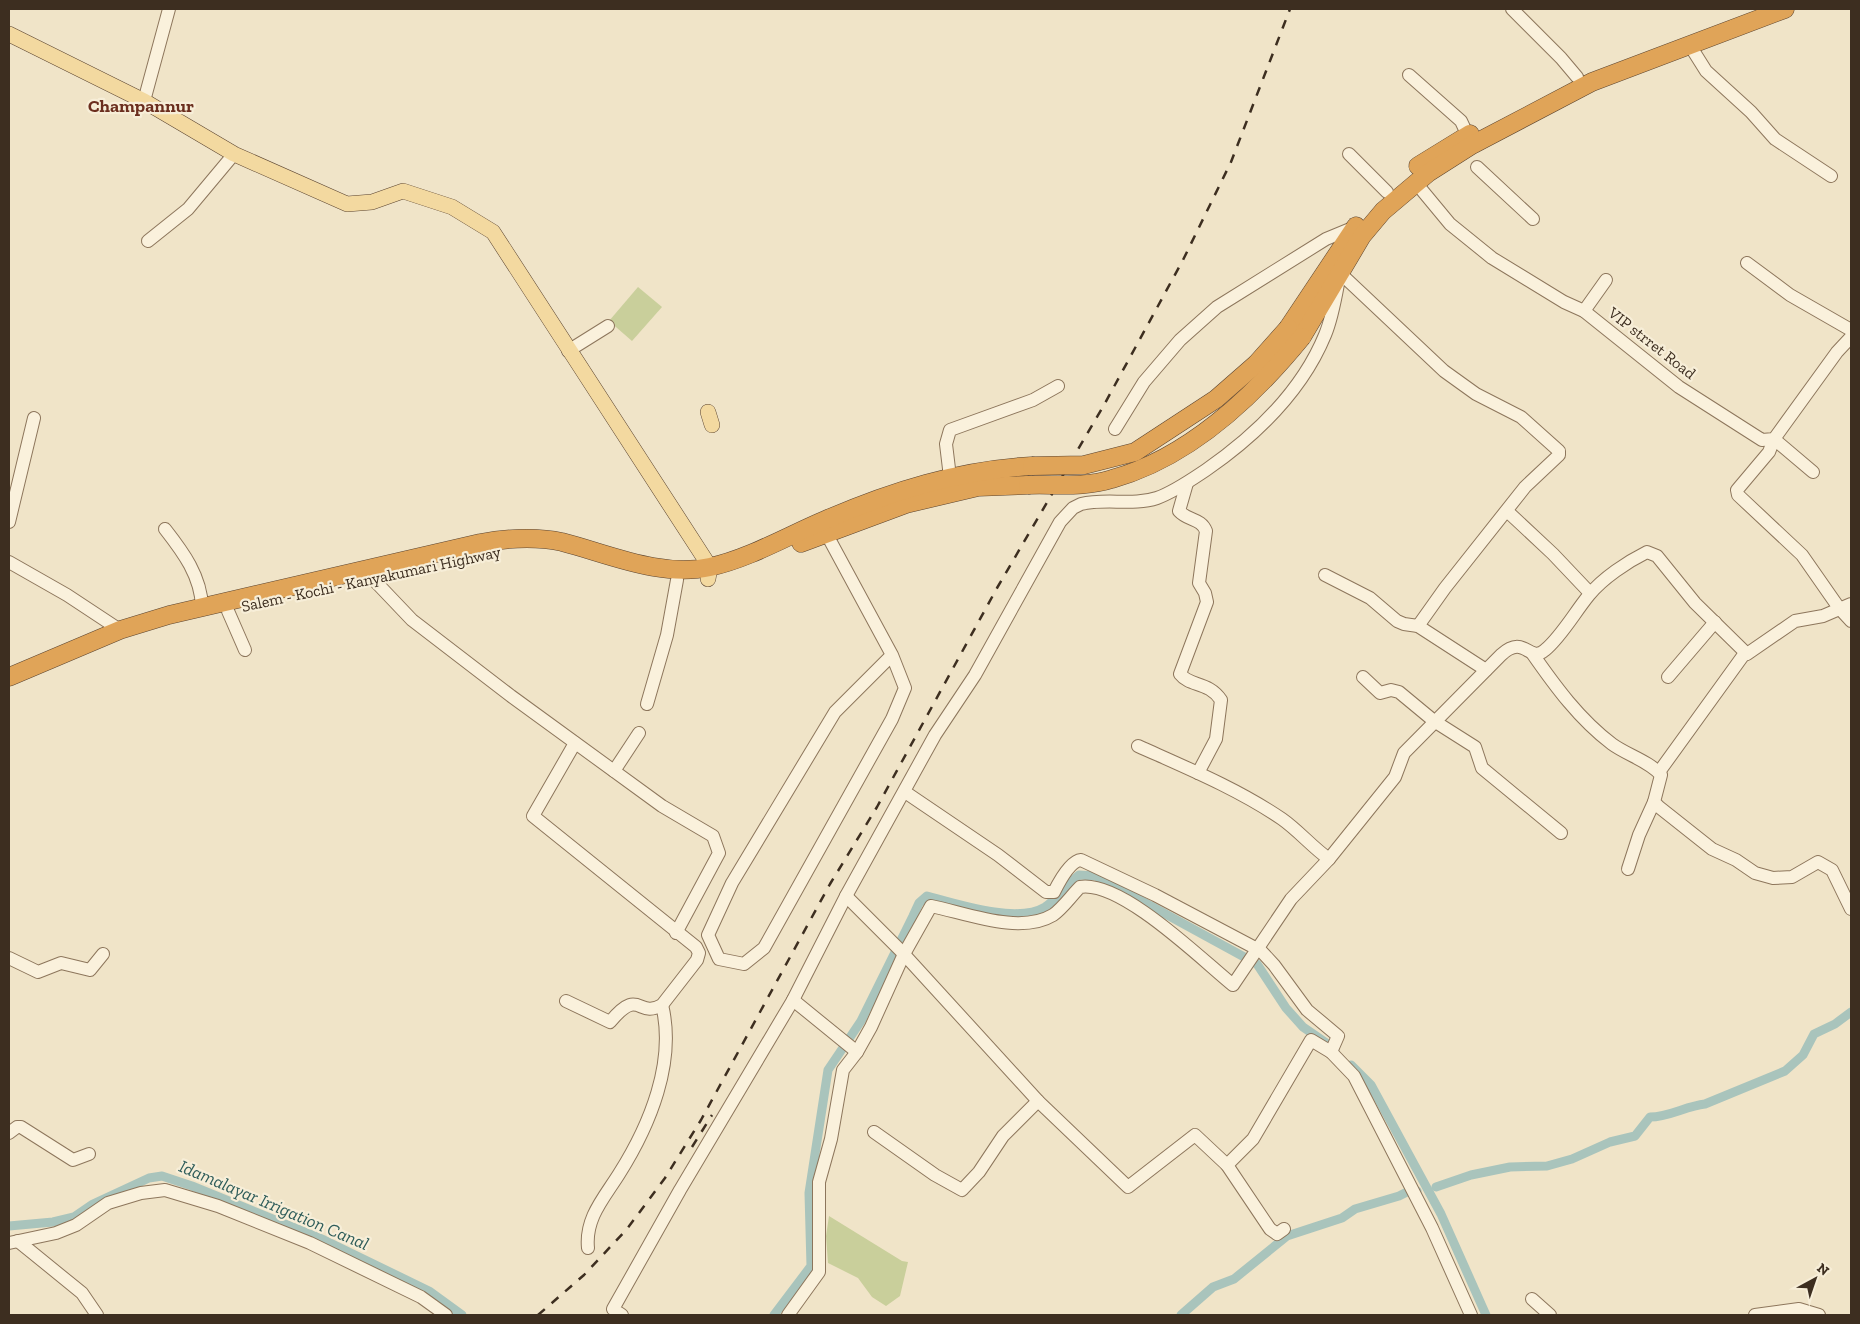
<svg xmlns="http://www.w3.org/2000/svg" width="1860" height="1324" font-family="'Zilla Slab',serif">
<style>
.green{fill:#c9cf9b}
.lines{fill:none;stroke-linecap:round;stroke-linejoin:round}
.canal{stroke:#a9c4bc;stroke-width:9}
.minor-casing{stroke:#8d765c;stroke-width:14}
.major-casing{stroke:#5b4430;stroke-width:16}
.highway-casing{stroke:#5b4430;stroke-width:19}
.minor{stroke:#faf1dc;stroke-width:12}
.major{stroke:#f3d9a0;stroke-width:15}
.highway{stroke:#e0a458;stroke-width:18}
.rail{stroke:#3d2e20;stroke-width:2.5;stroke-dasharray:9 9;stroke-linecap:butt}
.highway-bridge-casing{stroke:#5b4430;stroke-width:19;stroke-linecap:butt}
.highway-bridge{stroke:#e0a458;stroke-width:18}
.labels{text-anchor:middle;dominant-baseline:central;stroke-width:4.5;stroke-linejoin:round;paint-order:stroke}
.street-label{font-size:16px;fill:#3d2e20;stroke:#f7eed8}
.neighbourhood-label{font-size:18px;font-weight:bold;fill:#6b2e1e;stroke:#f7eed8}
.water-label{font-size:18px;font-style:italic;fill:#2f5d5a;stroke:#f7eed8}
</style>
<rect width="100%" height="100%" fill="#f0e4c8"/>
<g class="green">
<path d="M638 287 662 307 632 341 609 321Z"/>
<path d="M829 1216 902 1261 908 1262 900 1296 886 1306 872 1297 858 1278 828 1263 826 1236Z"/>
</g>
<g class="lines">
<g class="canal">
<path d="M1351 1065 1371 1085 1441 1214 1486 1315"/>
<path d="M1436 1187 1471 1175 1510 1167 1547 1166 1572 1159 1610 1142 1635 1136 1650 1117C1669 1117 1686 1106 1705 1104L1785 1071 1803 1055 1814 1034 1835 1024 1851 1012"/>
<path d="M9 1226 53 1222 74 1217 93 1204 149 1178 162 1176 192 1186 324 1240 429 1291 462 1315"/>
<path d="M774 1315 811 1266 809 1193 828 1070 861 1021 913 916 919 903 927 896C957 904 1017 924 1045 907 1057 899 1067 885 1079 875L1096 876 1257 964 1286 1008 1303 1027 1335 1049"/>
<path d="M1181 1315 1213 1287 1234 1279 1287 1236 1342 1218 1355 1209 1399 1196 1413 1189 1417 1191"/>
</g>
<g class="minor-casing">
<g id="minor">
<path d="M1512 9 1561 58 1577 77"/>
<path d="M1689 44 1706 71 1751 112 1775 139 1831 176"/>
<path d="M1409 75 1461 121 1468 136"/>
<path d="M144 101 169 9"/>
<path d="M1349 154 1387 192"/>
<path d="M1477 167 1533 219"/>
<path d="M1416 183 1450 224 1492 258 1564 302 1584 311 1679 387 1762 440 1774 439 1837 352 1851 337"/>
<path d="M148 241 188 209 234 154"/>
<path d="M1747 263 1790 295 1851 330"/>
<path d="M1584 311 1606 280"/>
<path d="M568 351 608 326"/>
<path d="M1115 429 1144 382 1180 340 1217 307 1326 239 1355 227"/>
<path d="M1813 472 1774 439 1769 452 1737 490 1738 495 1802 555 1839 608 1851 621"/>
<path d="M950 477 946 444 950 430 1033 400 1058 386"/>
<path d="M1187 483 1179 511C1188 521 1201 518 1206 531L1199 583 1205 593 1207 602 1180 674C1190 687 1208 681 1221 700L1216 739 1198 773"/>
<path d="M1507 511 1553 554 1590 593"/>
<path d="M9 522 34 418"/>
<path d="M165 529C183 552 201 576 202 607"/>
<path d="M826 533 892 655 905 688 892 719 764 948 744 964 719 959 708 935 732 883 835 712 892 655"/>
<path d="M9 562 67 595 120 630"/>
<path d="M1325 575 1370 598 1397 621 1404 624 1418 626 1486 670"/>
<path d="M372 578 412 620 511 696 662 806 713 836 719 853 676 933"/>
<path d="M228 611 245 650"/>
<path d="M1532 653C1555 686 1579 719 1612 744 1627 755 1649 761 1661 775L1654 802 1659 807 1712 849 1736 860 1755 873 1773 878 1792 877 1818 862 1832 870 1851 909"/>
<path d="M1363 677 1380 693 1391 690 1399 692 1434 721 1475 747 1482 768 1561 833"/>
<path d="M1668 677 1715 622"/>
<path d="M647 704 667 635 677 580"/>
<path d="M1138 746C1187 768 1238 789 1282 819 1299 831 1312 847 1329 859L1395 777 1404 753 1501 655C1525 633 1529 664 1545 650 1561 637 1575 612 1589 595 1603 578 1627 562 1647 552L1657 556 1695 603 1747 654 1795 621 1823 616 1851 604"/>
<path d="M614 771 639 733"/>
<path d="M1659 772 1745 653"/>
<path d="M905 792 998 855 1046 892H1054C1059 882 1070 861 1081 860L1155 895 1261 951 1274 965 1307 1010 1338 1036 1331 1052"/>
<path d="M1628 869 1639 835 1654 802"/>
<path d="M846 896 901 951 1038 1101 1128 1187 1195 1135 1227 1165 1270 1229 1277 1234 1284 1229"/>
<path d="M9 958 38 972 61 963 90 970 103 954"/>
<path d="M793 1000 857 1052"/>
<path d="M566 1001 610 1022C640 986 637 1019 662 1005L697 960 699 953 696 947 533 816 575 743"/>
<path d="M874 1132 935 1175 962 1190 979 1172 1003 1136 1038 1101"/>
<path d="M9 1133 17 1127H21L73 1160 89 1154"/>
<path d="M1227 1165 1253 1139 1311 1040 1331 1052 1354 1076 1432 1228 1471 1315"/>
<path d="M18 1241 82 1293 97 1315"/>
<path d="M9 1243 56 1233 76 1225 108 1203 141 1193 165 1190 218 1206 310 1243 421 1297 446 1315"/>
<path d="M588 1248C585 1218 604 1198 619 1174 650 1125 676 1062 662 1005"/>
<path d="M1532 1299 1550 1315"/>
<path d="M622 1315 613 1309 680 1190 793 1000 846 896 935 735 975 675 1060 522 1073 508 1081 504C1106 498 1133 506 1157 498 1174 492 1191 480 1206 470 1255 436 1302 391 1325 335 1333 316 1336 294 1340 273L1444 371 1476 394 1521 417 1559 451V455L1525 487 1445 588 1418 626"/>
<path d="M788 1315 819 1272V1182L831 1139 843 1070 857 1052 871 1027 904 954 931 906C966 913 1020 935 1053 915 1063 908 1071 896 1080 887 1121 880 1201 959 1233 985L1291 899 1329 859"/>
<path d="M1755 1315 1799 1309 1819 1315"/>
</g>
</g>
<g class="major-casing">
<g id="major">
<path d="M9 34 144 101 234 154 347 204 372 202 403 191 452 207 493 232 710 567 708 579"/>
<path d="M708 412 712 425"/>
</g>
</g>
<g class="highway-casing">
<g id="highway">
<path d="M1418 166 1470 134"/>
<path d="M1288 328 1356 226"/>
<path d="M1302 337 1362 236 1383 211 1428 173 1472 145 1592 82 1785 9"/>
<path d="M801 543 906 504 978 487 1028 485"/>
<path d="M9 677 120 630 169 615 480 543C508 538 534 536 562 542 609 554 661 578 710 567 750 558 787 536 825 520 892 491 959 470 1032 466"/>
</g>
</g>
<use href="#minor" class="minor"/>
<use href="#major" class="major"/>
<use href="#highway" class="highway"/>
<g class="rail">
<path d="M692 1147 712 1115"/>
<path d="M538 1315 584 1275 627 1229 665 1178 701 1120 830 884 877 807 997 588 1104 405 1183 260 1231 162 1290 9"/>
</g>
<g class="highway-bridge-casing">
<g id="highway-bridge">
<path d="M1032 466 1084 465 1135 452 1216 399 1256 364 1288 328"/>
<path d="M1028 485C1056 484 1084 488 1112 479 1188 458 1254 396 1302 337"/>
</g>
</g>
<use href="#highway-bridge" class="highway-bridge"/>
</g>
<g class="labels">
<g class="street-label">
<text transform="translate(1652 343) rotate(38)">VIP strret Road</text>
<text transform="translate(371 579) rotate(-12)">Salem - Kochi - Kanyakumari Highway</text>
</g>
<g class="neighbourhood-label">
<text x="141" y="106">Champannur</text>
</g>
<g class="water-label">
<text transform="translate(274 1205) rotate(23)">Idamalayar Irrigation Canal</text>
</g>
</g>
<rect width="1860" height="1324" fill="none" stroke="#3d2e20" stroke-width="20"/>
<g transform="translate(1815 1279) rotate(40)" stroke="#f7eed8" stroke-width="4" paint-order="stroke">
<path d="M0-4L9 19L0 12L-9 19Z" fill="#3d2e20"/>
<text y="-8" font-size="14" font-weight="bold" text-anchor="middle" fill="#3d2e20">N</text>
</g>
</svg>
